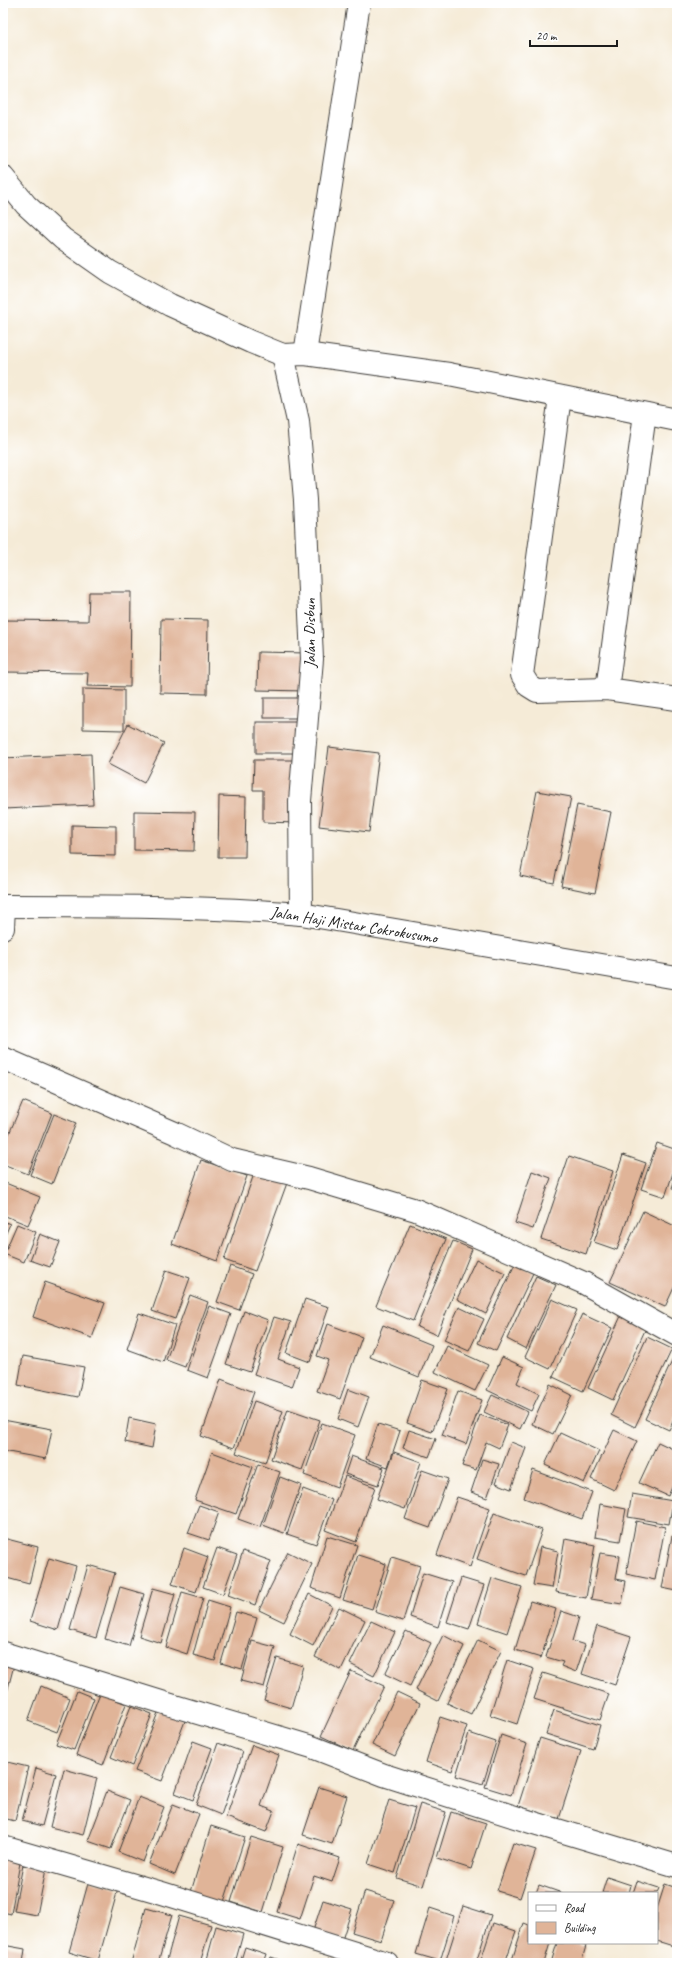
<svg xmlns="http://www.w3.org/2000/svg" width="680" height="1966" font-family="Caveat,sans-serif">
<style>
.building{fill:#e0b498}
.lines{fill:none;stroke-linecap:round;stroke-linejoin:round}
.minor-casing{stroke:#3d3b38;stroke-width:24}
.primary-casing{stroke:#3d3b38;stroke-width:24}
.minor{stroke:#fff;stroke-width:22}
.primary{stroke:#fff;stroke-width:22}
.labels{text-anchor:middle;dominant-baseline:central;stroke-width:3;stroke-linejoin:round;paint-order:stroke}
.street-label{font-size:16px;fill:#1c1c1c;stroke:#fff}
</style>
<rect width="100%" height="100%" fill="#fff"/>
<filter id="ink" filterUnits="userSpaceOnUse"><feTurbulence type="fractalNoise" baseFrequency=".025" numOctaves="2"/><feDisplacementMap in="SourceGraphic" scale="8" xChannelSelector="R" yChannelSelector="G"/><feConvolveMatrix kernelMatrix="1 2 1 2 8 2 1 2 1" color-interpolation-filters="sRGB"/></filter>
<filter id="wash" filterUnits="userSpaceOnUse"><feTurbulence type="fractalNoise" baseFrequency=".012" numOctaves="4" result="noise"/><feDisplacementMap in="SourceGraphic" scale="16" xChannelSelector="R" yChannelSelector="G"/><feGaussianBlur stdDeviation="0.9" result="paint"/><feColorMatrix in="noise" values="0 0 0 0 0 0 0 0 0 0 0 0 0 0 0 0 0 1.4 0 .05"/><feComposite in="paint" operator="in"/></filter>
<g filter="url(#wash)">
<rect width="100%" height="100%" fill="#f5ebd7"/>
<g id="blocks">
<g class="building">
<path d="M89 592H131L130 687 87 686 88 673 3 672V620L88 621Z"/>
<path d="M161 619 208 620 207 694 160 693Z"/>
<path d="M258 652 307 653 306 691 257 690Z"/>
<path d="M83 689 124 690V730L83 729Z"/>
<rect x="264" y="698" width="38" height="20"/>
<rect x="256" y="722" width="43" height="31"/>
<path d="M128 724 164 743 144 783 108 764Z"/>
<path d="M329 747 379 753 369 832 319 826Z"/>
<path d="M91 754 93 805 3 809V758Z"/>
<path d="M254 760H298L297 823 263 822V790H253Z"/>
<path d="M537 791 571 797 554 883 520 876Z"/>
<path d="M219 796 246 797 245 857H218Z"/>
<path d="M577 805 611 812 595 893 561 886Z"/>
<path d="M134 811 195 812 194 851 134 850Z"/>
<path d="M72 825 116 826V856L72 855Z"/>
<path d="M23 1101 52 1113 28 1174 3 1164V1131L9 1134Z"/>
<path d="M54 1114 76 1123 52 1184 30 1175Z"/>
<path d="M657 1143 677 1150V1161L665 1197 641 1189Z"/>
<path d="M623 1155 646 1163 617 1250 594 1242Z"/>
<path d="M569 1156 613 1171 586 1254 541 1239Z"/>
<path d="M201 1160 247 1176 217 1261 172 1244Z"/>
<path d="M255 1171 287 1183 255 1271 224 1260Z"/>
<path d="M532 1171 551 1178 533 1229 515 1223Z"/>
<path d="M677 1173V1190L672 1188Z"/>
<path d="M3 1182 40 1197 28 1225 3 1215Z"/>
<path d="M643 1211 677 1227V1281L665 1307 610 1282Z"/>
<path d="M3 1221 10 1224 3 1240Z"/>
<path d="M17 1224 36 1232 24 1262 4 1254Z"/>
<path d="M410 1224 446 1239 413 1321 376 1306Z"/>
<path d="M40 1234 60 1242 50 1267 30 1260Z"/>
<path d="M453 1241 472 1249 437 1335 417 1327Z"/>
<path d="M476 1259 505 1273 486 1314 457 1299Z"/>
<path d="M515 1264 533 1273 496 1351 478 1343Z"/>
<path d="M230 1266 252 1274 239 1310 217 1302Z"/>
<path d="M166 1270 190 1278 175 1319 152 1311Z"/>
<path d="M536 1276 556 1285 526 1349 507 1339Z"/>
<path d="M45 1282 105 1303 92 1338 33 1317Z"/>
<path d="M190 1295 208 1302 185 1367 166 1360Z"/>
<path d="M305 1299 329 1307 310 1362 286 1353Z"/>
<path d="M552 1299 577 1310 550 1369 525 1357Z"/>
<path d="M209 1306 231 1314 208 1378 187 1370Z"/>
<path d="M459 1307 484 1319 469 1351 444 1340Z"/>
<path d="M244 1311 268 1320 250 1372 226 1364Z"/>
<path d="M139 1313 175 1325 163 1362 127 1349Z"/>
<path d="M582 1314 612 1328 583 1391 553 1377Z"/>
<path d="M621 1316 646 1328 613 1400 588 1388Z"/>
<path d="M274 1317 291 1322 278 1359 299 1367 292 1387 254 1374Z"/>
<path d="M328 1324 362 1337 340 1399 317 1391 328 1360 317 1356Z"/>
<path d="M383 1325 432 1345 419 1377 370 1357Z"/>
<path d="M647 1337 672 1349 635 1427 611 1415Z"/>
<path d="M447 1346 488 1365 475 1391 435 1372Z"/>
<path d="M23 1356 84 1367 78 1397 18 1385Z"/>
<path d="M502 1357 524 1367 517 1383 539 1394 531 1411 487 1390Z"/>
<path d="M673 1359 677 1361V1413L669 1430 645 1419Z"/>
<path d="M221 1379 254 1392 234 1448 201 1436Z"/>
<path d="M422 1380 448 1389 432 1432 407 1423Z"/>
<path d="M550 1384 572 1395 553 1434 532 1424Z"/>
<path d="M348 1389 369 1397 358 1427 338 1419Z"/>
<path d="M458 1391 482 1400 466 1444 442 1435Z"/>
<path d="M492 1395 528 1412 520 1429 484 1412Z"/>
<path d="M254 1401 283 1411 265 1463 236 1453Z"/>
<path d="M288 1409 320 1420 302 1470 271 1459Z"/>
<path d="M480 1415 508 1425 499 1448 486 1442 476 1470 462 1466Z"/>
<path d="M129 1418 156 1424 152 1448 125 1442Z"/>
<path d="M3 1420 52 1429 46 1459 3 1451Z"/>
<path d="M322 1423 355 1435 337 1487 304 1475Z"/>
<path d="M378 1424 400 1431 388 1467 366 1459Z"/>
<path d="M409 1430 436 1439 429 1457 403 1448Z"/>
<path d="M614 1430 637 1441 614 1490 591 1479Z"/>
<path d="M560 1433 599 1451 584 1483 545 1465Z"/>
<path d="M511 1442 526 1448 511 1489 496 1483Z"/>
<path d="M658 1442 677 1451V1476L668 1496 639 1483Z"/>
<path d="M212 1452 253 1467 236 1514 195 1500Z"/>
<path d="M394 1452 421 1462 405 1509 377 1499Z"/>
<path d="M351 1456 384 1468 378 1485 345 1474Z"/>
<path d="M482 1459 499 1464 487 1498 471 1492Z"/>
<path d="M258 1464 280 1472 260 1527 238 1519Z"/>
<path d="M422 1470 448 1479 430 1528 405 1519Z"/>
<path d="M533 1470 592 1492 582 1519 524 1498Z"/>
<path d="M345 1476 375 1487 356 1542 325 1530Z"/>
<path d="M280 1477 301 1485 284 1533 263 1525Z"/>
<path d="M303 1489 332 1500 316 1544 287 1534Z"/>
<path d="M632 1494 673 1501 669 1524 628 1517Z"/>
<path d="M457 1497 490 1508 470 1567 437 1555Z"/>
<path d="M600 1504 626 1509 620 1541 595 1537Z"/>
<path d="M199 1505 219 1512 209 1540 188 1533Z"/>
<path d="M494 1513 542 1530 526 1576 477 1559Z"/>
<path d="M636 1521 665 1527 655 1580 626 1574Z"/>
<path d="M327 1536 357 1545 340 1598 311 1588Z"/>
<path d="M672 1536 677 1537V1591L662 1588Z"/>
<path d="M3 1538 38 1547 29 1584 3 1577Z"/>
<path d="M565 1539 595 1545 586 1598 556 1592Z"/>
<path d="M540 1547 558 1551 552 1588 533 1585Z"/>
<path d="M184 1548 208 1557 196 1592 172 1584Z"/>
<path d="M217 1548 237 1555 223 1594 203 1587Z"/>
<path d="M243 1551 271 1561 255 1605 228 1595Z"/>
<path d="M288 1552 312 1564 284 1622 259 1610Z"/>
<path d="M600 1553 620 1556 616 1579 626 1581 622 1604 591 1599Z"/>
<path d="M358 1555 386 1564 372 1609 343 1600Z"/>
<path d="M392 1557 420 1566 403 1621 375 1612Z"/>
<path d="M49 1558 76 1566 58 1630 30 1621Z"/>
<path d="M88 1565 115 1573 96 1638 70 1630Z"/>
<path d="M423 1573 452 1582 438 1627 410 1617Z"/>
<path d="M461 1578 484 1585 469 1629 447 1622Z"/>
<path d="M492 1578 522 1587 507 1633 478 1623Z"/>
<path d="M120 1587 144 1594 129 1646 105 1639Z"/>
<path d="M153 1588 175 1594 161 1643 139 1636Z"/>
<path d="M182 1592 203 1598 187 1654 166 1647Z"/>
<path d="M309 1594 332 1606 313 1646 290 1634Z"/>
<path d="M208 1600 230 1607 215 1661 193 1655Z"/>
<path d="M530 1601 556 1609 541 1658 515 1650Z"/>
<path d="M339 1607 365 1620 341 1670 315 1657Z"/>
<path d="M561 1611 579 1617 572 1641 585 1645 576 1672 561 1666 563 1662 546 1657Z"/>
<path d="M236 1612 257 1618 242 1669 221 1663Z"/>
<path d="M371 1621 395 1632 374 1676 350 1664Z"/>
<path d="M597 1626 631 1637 615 1685 582 1674Z"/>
<path d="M406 1631 431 1643 410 1686 385 1674Z"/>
<path d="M443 1635 464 1646 438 1701 416 1690Z"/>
<path d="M478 1640 501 1651 471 1714 447 1703Z"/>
<path d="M252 1641 275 1647 264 1687 241 1681Z"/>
<path d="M277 1658 303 1666 291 1708 264 1700Z"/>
<path d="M507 1660 534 1669 517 1724 490 1715Z"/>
<path d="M3 1662 14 1665 4 1704H3Z"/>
<path d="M351 1671 384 1686 353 1751 321 1736Z"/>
<path d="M543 1673 609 1694 600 1720 534 1699Z"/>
<path d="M41 1686 70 1698 57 1732 28 1721Z"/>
<path d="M77 1691 94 1698 74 1750 56 1744Z"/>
<path d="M397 1692 420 1703 395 1756 372 1745Z"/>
<path d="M100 1693 126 1704 103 1765 76 1755Z"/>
<path d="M131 1706 152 1714 132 1766 111 1757Z"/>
<path d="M159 1710 185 1721 162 1781 135 1771Z"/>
<path d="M554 1710 600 1725 593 1749 546 1734Z"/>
<path d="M440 1717 467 1726 452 1771 426 1762Z"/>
<path d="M469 1733 496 1742 483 1784 456 1776Z"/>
<path d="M501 1735 527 1744 511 1795 485 1787Z"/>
<path d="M540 1738 581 1751 559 1819 518 1806Z"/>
<path d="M193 1741 212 1748 193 1800 175 1793Z"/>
<path d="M218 1743 243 1752 221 1815 196 1805Z"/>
<path d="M252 1745 279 1755 261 1806 274 1811 266 1832 226 1817Z"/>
<path d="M3 1761 28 1767 15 1821 3 1818Z"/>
<path d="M36 1768 56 1774 42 1826 22 1821Z"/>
<path d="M64 1769 97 1778 83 1835 50 1827Z"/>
<path d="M319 1787 347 1796 332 1844 303 1835Z"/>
<path d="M107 1791 130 1800 111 1849 88 1841Z"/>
<path d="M139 1797 164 1807 143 1862 118 1852Z"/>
<path d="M389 1800 415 1808 395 1873 368 1864Z"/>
<path d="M173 1804 199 1814 175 1875 149 1864Z"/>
<path d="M420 1804 446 1812 423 1886 397 1878Z"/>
<path d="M451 1812 486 1823 471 1869 437 1858Z"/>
<path d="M211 1826 245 1837 223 1905 190 1895Z"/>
<path d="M251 1837 283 1847 263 1912 231 1902Z"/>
<path d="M513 1843 536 1850 520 1898 497 1891Z"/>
<path d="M298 1844 340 1858 332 1882 314 1876 300 1919 277 1912Z"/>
<path d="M3 1854 21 1857 11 1914 3 1912Z"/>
<path d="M23 1865 46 1869 37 1915 14 1911Z"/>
<path d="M607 1877 631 1885 629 1893H602Z"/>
<path d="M89 1880 118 1889 98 1961 69 1952Z"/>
<path d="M637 1881 659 1888 657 1893H633Z"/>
<path d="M665 1884 677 1888V1935L673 1946 657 1941V1909Z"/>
<path d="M539 1885 562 1893H536Z"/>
<path d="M365 1891 394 1900 381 1941 352 1932Z"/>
<path d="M323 1900 352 1909 342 1940 313 1931Z"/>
<path d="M463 1906 491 1915 476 1963H445Z"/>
<path d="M146 1908 172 1915 158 1963H131Z"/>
<path d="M430 1908 454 1916 440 1961 416 1954Z"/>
<path d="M179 1916 211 1925 200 1963H166Z"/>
<path d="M493 1923 516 1931 505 1963H480Z"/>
<path d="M524 1923 529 1925V1943H550L544 1963H511Z"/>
<path d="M216 1926 243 1934 235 1963H206Z"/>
<path d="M557 1943H577L586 1946 581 1963H551Z"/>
<path d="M3 1945 25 1949 23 1963H3Z"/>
<path d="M245 1947 266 1954 263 1963H240Z"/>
<path d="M271 1957 289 1963H269Z"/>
</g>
</g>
</g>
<g filter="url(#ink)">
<use href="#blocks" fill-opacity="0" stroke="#3d3b38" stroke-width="1"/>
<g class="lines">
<g class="minor-casing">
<g id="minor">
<path d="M3 177 26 205 63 239 110 272 170 305 251 342 283 355 305 354 449 374 677 420"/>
<path d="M305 354 359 3"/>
<path d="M283 355 298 421 305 500 312 659 300 801 301 914"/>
<path d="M560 397 522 675 529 686 537 691 607 689 677 699"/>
<path d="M607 689 645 414"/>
<path d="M3 928 4 906"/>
<path d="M3 1058 175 1133 232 1160 309 1178 416 1210 584 1283 677 1335"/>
<path d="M3 1653 171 1705 312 1747 384 1775 534 1823 677 1866"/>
<path d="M3 1847 162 1893 387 1963"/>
</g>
</g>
<g class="primary-casing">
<path id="primary" d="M3 906C102 906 202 906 301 914L677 978"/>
</g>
<use href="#minor" class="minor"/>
<use href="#primary" class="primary"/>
</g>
</g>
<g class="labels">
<g class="street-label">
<text transform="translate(310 633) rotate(-90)">Jalan Disbun</text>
<text transform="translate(354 925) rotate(9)">Jalan Haji Mistar Cokrokusumo</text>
</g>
</g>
<rect width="680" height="1966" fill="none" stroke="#fff" stroke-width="16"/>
<rect x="528" y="1892" width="130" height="52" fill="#ffffff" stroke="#a4a4a4"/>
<rect x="536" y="1905" width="20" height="6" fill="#ffffff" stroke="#a4a4a4"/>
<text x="564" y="1912" font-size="12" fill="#1c1c1c">Road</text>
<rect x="536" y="1922" width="20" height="12" fill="#e0b498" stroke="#a4a4a4"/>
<text x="564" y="1932" font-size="12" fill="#1c1c1c">Building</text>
<path d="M530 40v6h87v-6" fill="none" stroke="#1c1c1c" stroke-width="2"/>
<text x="536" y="40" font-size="12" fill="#1c1c1c" stroke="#ffffff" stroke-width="3" paint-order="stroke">20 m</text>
</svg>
